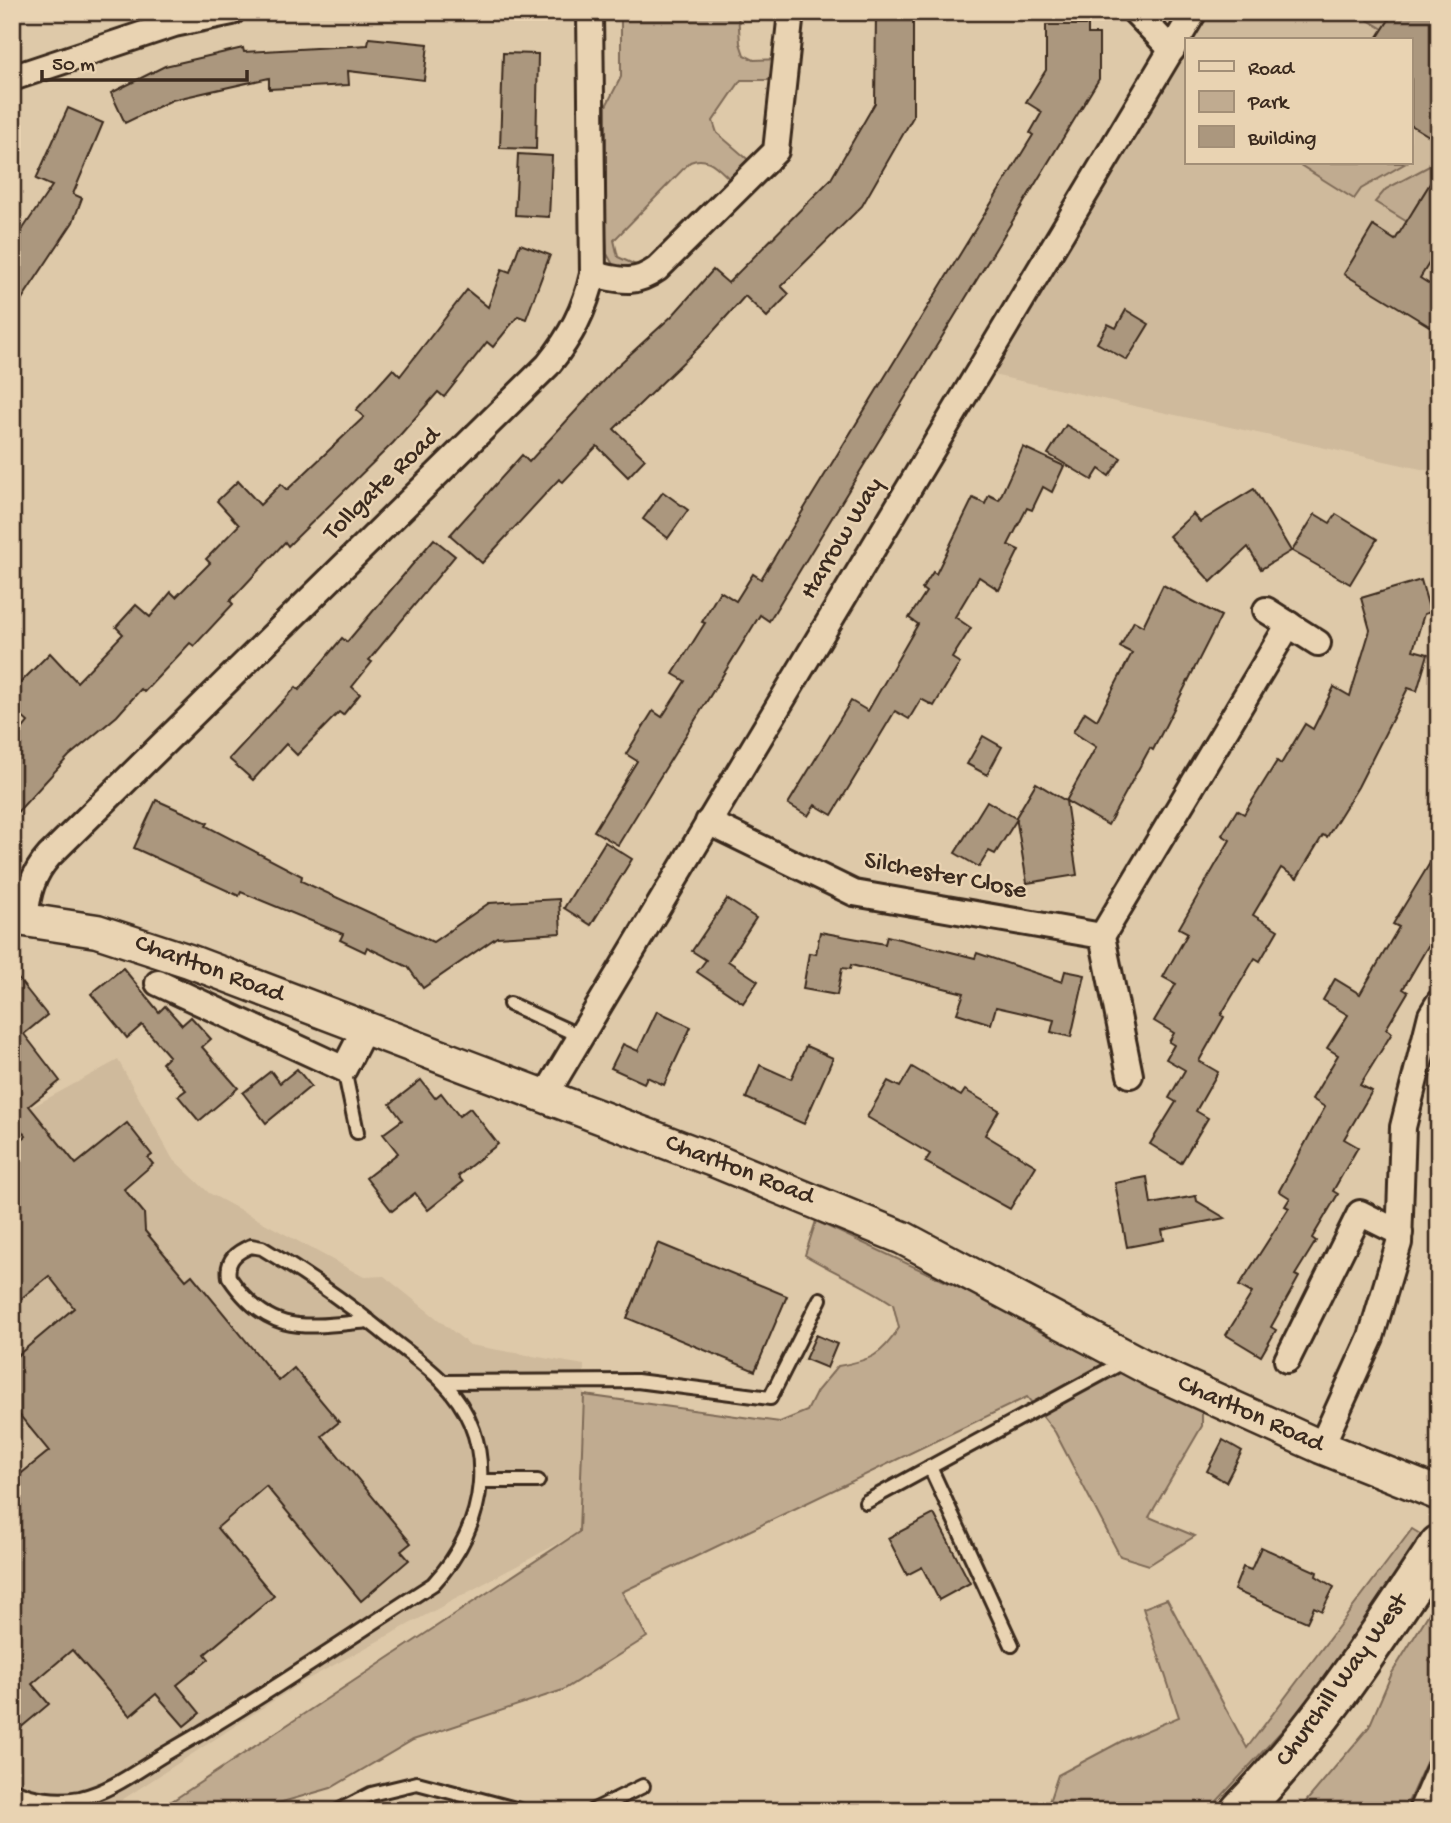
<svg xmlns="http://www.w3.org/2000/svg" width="1451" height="1823" font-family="'Gochi Hand',sans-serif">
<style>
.built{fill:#cfba9c}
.green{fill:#c0ab90;stroke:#7e6a57;stroke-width:2}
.building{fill:#ab977e;stroke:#3b2a1e;stroke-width:2}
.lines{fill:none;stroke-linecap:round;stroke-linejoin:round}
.service-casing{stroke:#3b2a1e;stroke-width:18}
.minor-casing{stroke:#3b2a1e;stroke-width:30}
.tertiary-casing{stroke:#3b2a1e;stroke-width:37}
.primary-casing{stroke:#3b2a1e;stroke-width:44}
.service{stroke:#e9d3b2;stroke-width:12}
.minor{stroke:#e9d3b2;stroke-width:24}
.tertiary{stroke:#e9d3b2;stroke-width:32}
.primary{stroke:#e9d3b2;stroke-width:38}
.labels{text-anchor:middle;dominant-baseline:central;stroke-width:5;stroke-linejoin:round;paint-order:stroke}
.street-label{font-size:26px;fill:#3b2a1e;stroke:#e9d3b2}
</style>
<rect width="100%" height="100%" fill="#dec9a9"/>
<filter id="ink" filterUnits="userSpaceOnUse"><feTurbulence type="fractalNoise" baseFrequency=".0143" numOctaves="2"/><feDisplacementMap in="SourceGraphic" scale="14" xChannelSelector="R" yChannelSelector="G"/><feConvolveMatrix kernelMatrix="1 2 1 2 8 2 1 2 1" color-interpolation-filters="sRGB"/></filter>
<g filter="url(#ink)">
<g class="built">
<path d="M1211 12H1439V473L993 375 1187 53V163H1411V40H1194Z"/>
<path d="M118 1060 172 1158 209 1193 364 1277 384 1276 470 1345 584 1365 579 1532 299 1684 105 1811H12V1118Z"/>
</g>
<g class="green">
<path d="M621 12H738L740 43 744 55 754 60 781 59 778 80H741L713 121 717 133 752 163 733 182C719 170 709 154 690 162L614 240 618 257 640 267 616 270 607 254 606 236V106L621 77Z"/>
<path d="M1368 12H1394L1383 29 1368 20 1371 14Z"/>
<path d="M1297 163H1406L1361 189 1354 199Z"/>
<path d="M1433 164 1439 169 1413 211 1417 228 1375 202 1386 189Z"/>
<path d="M816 1221 998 1306 1035 1329 1202 1409V1426L1149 1517 1195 1536 1149 1565 1120 1556 1055 1432 1027 1397 622 1592 647 1637 563 1690 413 1740 331 1788 251 1811H157L579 1532 584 1395 780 1422 807 1411 817 1391 838 1366C871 1360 881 1356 899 1328L893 1304C864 1284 834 1273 805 1255Z"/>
<path d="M1412 1529 1425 1537 1357 1649 1208 1811H1046L1058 1775 1122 1741 1179 1717 1143 1608 1167 1599 1247 1748Z"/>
<path d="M1439 1597V1643L1429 1661 1439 1668V1734L1404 1811H1298L1369 1727 1392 1673Z"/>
</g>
<g class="building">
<path d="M876 12H913V117L862 206 781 286 789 294 767 317 745 296 700 346 614 429 645 459 628 477 597 446 563 482 559 479 482 563 450 535 522 455 529 462 615 368 673 315 713 270 728 283 831 179 875 103Z"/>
<path d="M1394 12H1439V142L1411 125V40H1376Z"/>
<path d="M1046 25H1088V34H1099V79L769 621 760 615 618 845 594 831 637 761 626 754 653 711 662 717 685 681 673 674 705 623 702 622 720 591 736 601 753 574 761 579 1033 135 1030 133 1042 112 1026 102 1046 70Z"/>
<path d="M369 38 428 44 424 80 348 71 349 85 269 89V78L172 100 125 123 111 93 165 66 243 48 244 52 368 45Z"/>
<path d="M503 53 538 54 536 149 500 148Z"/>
<path d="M68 108 103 123 73 194 82 198 73 222 12 314V245L52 186 36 179Z"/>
<path d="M518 154 552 156 549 217 515 215Z"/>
<path d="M1439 169V247L1420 278 1439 290V332L1344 274 1373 226 1395 240Z"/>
<path d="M520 244 550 255 526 319 518 316 493 347 487 342 444 397 438 392 393 443 288 546 285 542 230 601 233 604 194 646 190 643 144 692 141 689 117 716 69 756 12 818V742L28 722 12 708V691L50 653 77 682 123 634 116 627 136 605 150 617 171 592 176 597 210 563 206 559 239 525 217 501 238 481 260 505 281 484 287 490 364 417 356 410 393 369 400 376 467 290 488 307 502 269 510 272Z"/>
<path d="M1126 310 1149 324 1127 360 1097 343 1108 324 1116 328Z"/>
<path d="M1066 425 1121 458 1109 476 1099 469 1092 480 1048 454Z"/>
<path d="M1023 447 1064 466 1052 492 1043 487 1032 510 1027 508 1008 545 1019 550 999 590 979 577 955 617 971 628 952 658 960 663 934 706 921 699 909 719 895 711 832 815 815 805 808 816 788 804 851 701 868 711 918 624 909 618 926 592 922 589 933 572 936 574 973 498 985 504 989 495 999 500Z"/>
<path d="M1254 489 1291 551 1261 569 1248 547 1211 582 1169 536 1193 514 1200 522Z"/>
<path d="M663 492 688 510 668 538 643 519Z"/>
<path d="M1315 514 1330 523 1336 514 1377 539 1350 584 1292 551Z"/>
<path d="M434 539 455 556 369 660 372 662 352 687 360 694 343 715 339 712 297 755 286 744 253 780 229 759 296 687 299 690 342 638 347 642Z"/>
<path d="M1421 580 1430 612 1424 614 1413 650 1428 654 1417 691 1408 688 1358 787 1327 837 1323 835 1297 878 1281 868 1253 915 1278 930 1260 961 1255 958 1221 1015 1224 1017 1199 1061 1218 1072 1196 1111 1208 1118 1181 1163 1150 1144 1176 1102 1169 1098 1185 1070 1166 1059 1174 1045 1169 1042 1174 1033 1154 1021 1176 984 1163 977 1188 933 1179 928 1230 840 1222 835 1237 810 1244 814 1277 761 1281 764 1305 724 1313 729 1334 687 1350 696 1370 630 1361 598Z"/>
<path d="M1163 585 1221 616 1153 750 1150 748 1108 825 1066 801 1077 875 1027 883 1016 817 1036 783 1066 801 1096 747 1073 732 1085 712 1097 720 1132 653 1120 647 1134 621 1143 626Z"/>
<path d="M983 736 1002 747 987 775 967 764Z"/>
<path d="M156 800 208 823 206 826 302 876 301 881 433 942 489 903 559 899 561 933 497 937 423 988 408 967 367 947 365 952 340 940 343 934 241 892 239 896 134 848Z"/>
<path d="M987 801 1017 819 995 854 989 851 979 867 955 853Z"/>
<path d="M605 842 632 859 591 925 564 908Z"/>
<path d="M1439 848V927L1403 989 1408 992 1386 1029 1392 1033 1360 1085 1372 1091 1344 1139 1358 1147 1333 1191 1338 1194 1312 1238 1316 1241 1295 1275 1299 1277 1271 1327 1276 1330 1261 1356 1226 1335 1252 1293 1239 1286 1289 1208 1285 1206 1290 1198 1279 1191 1325 1107 1312 1099 1338 1055 1327 1048 1348 1015 1323 1000 1335 979 1360 994 1399 927 1393 924Z"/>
<path d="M727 899 756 918 728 961 758 981 743 1003 697 972 706 960 692 951Z"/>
<path d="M820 932 885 944 887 936 975 958 977 953 1062 982 1065 971 1085 975 1071 1037 1051 1032 1054 1020 996 1007 991 1024 957 1013 964 993 851 965 850 969 842 968 837 995 803 989 809 953 816 954Z"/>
<path d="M123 968 159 1012 165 1006 182 1025 191 1017 211 1039 202 1047 238 1088 199 1121 178 1096 186 1090 162 1063 169 1056 142 1025 127 1038 91 994Z"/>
<path d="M12 971 47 1015 24 1034 60 1081 29 1106 76 1164 127 1123 152 1155 148 1158 153 1164 124 1189 144 1213 145 1231 186 1280 192 1275 279 1381 294 1368 339 1422 322 1436 411 1543 401 1551 409 1560 361 1601 266 1486 217 1528 274 1596 205 1654 209 1659 177 1685 200 1713 184 1726 156 1694 130 1716 72 1650 32 1684 49 1704 12 1735V1481L49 1451 12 1406V1360L74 1308 49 1276 12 1306V1147L26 1136 12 1119Z"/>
<path d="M657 1011 691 1027 664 1085 647 1077 644 1083 611 1068 623 1044 638 1051Z"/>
<path d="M806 1046 833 1058 804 1124 746 1098 760 1065 791 1079Z"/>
<path d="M912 1067 961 1096 965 1090 999 1110 985 1135 1036 1166 1010 1209 925 1162 930 1154 867 1117 888 1081 900 1087Z"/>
<path d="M297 1069 311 1086 266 1123 243 1093 271 1071 280 1083Z"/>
<path d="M421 1080 435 1098 441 1093 459 1116 470 1108 498 1144 458 1176 463 1182 428 1210 415 1193 392 1211 366 1178 398 1153 383 1134 402 1120 390 1104Z"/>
<path d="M1147 1177 1151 1204 1196 1196 1197 1201 1225 1218 1162 1230 1164 1240 1127 1247 1115 1183Z"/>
<path d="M658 1243 787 1296 755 1371 627 1318Z"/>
<path d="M816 1335 837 1344 827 1368 805 1359Z"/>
<path d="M1223 1440 1242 1451 1226 1482 1207 1471Z"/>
<path d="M934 1514 970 1583 939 1600 922 1567 907 1575 888 1538Z"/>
<path d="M1261 1547 1317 1572 1316 1576 1334 1587 1322 1611 1314 1607 1307 1622 1234 1590 1243 1567 1251 1570Z"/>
</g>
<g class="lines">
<g class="service-casing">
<g id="service">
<path d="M510 1004 580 1036"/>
<path d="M344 1069 357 1132"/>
<path d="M443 1382 637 1381 770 1398 820 1299"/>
<path d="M930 1467 1012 1645"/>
<path d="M482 1481H538"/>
<path d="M866 1502 1127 1360"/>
<path d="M12 1789C32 1799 58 1802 80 1798 113 1791 142 1767 170 1751 260 1699 346 1640 433 1584 487 1526 501 1442 442 1381 423 1362 400 1347 380 1330 342 1299 304 1273 262 1248L251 1246C237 1252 226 1259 229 1277 269 1337 306 1327 369 1321"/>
<path d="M338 1811 371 1794 417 1783 523 1811"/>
<path d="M592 1811 643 1786"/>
</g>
</g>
<g class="minor-casing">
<g id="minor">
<path d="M1135 12 1172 50"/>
<path d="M12 78 174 24 232 12"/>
<path d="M593 274C620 280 633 286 657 269L776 151 791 12"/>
<path d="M1266 610 1318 643"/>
<path d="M708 822 854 893 1102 936"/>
<path d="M25 918C28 893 32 875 49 856L548 365C571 336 585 310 593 274L590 12"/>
<path d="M158 983 344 1069 365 1028"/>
<path d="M1130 1075 1102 936 1289 624"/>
<path d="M545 1096 1194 12"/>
<path d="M1287 1360 1360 1213 1400 1233"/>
<path d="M1321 1447 1371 1337 1399 1243 1403 1127 1431 1015 1439 1002"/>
<path d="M1421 1811 1439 1769"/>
</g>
</g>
<g class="tertiary-casing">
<path id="tertiary" d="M12 918 97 931 189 961 713 1160 903 1238 1157 1373 1321 1447 1439 1494"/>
</g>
<g class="primary-casing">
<path id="primary" d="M1240 1811C1318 1730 1377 1638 1439 1545"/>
</g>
<use href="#service" class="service"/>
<use href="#minor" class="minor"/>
<use href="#tertiary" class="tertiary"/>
<use href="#primary" class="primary"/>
</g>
</g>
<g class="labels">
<g class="street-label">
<text transform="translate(383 485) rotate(-44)">Tollgate Road</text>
<text transform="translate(843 539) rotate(-59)">Harrow Way</text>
<text transform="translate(945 877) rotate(11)">Silchester Close</text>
<text transform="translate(209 970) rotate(20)">Charlton Road</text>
<text transform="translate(739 1171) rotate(21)">Charlton Road</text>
<text transform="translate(1250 1415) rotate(24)">Charlton Road</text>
<text transform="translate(1343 1681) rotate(-54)">Churchill Way West</text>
</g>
</g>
<rect width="1451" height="1823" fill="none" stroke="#e9d3b2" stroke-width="42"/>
<rect x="21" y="21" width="1409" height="1781" fill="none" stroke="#3b2a1e" stroke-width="2.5" filter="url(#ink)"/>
<rect x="1185" y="38" width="228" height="126" fill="#e9d3b2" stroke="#a38f77" stroke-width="2"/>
<rect x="1199" y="61" width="35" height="10" fill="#e9d3b2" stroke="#a38f77" stroke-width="2"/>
<text x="1248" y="74" font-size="21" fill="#3b2a1e">Road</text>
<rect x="1199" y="91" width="35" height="21" fill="#c0ab90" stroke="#a38f77" stroke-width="2"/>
<text x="1248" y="108" font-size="21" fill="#3b2a1e">Park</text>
<rect x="1199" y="126" width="35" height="21" fill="#ab977e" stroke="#a38f77" stroke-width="2"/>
<text x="1248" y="144" font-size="21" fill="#3b2a1e">Building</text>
<path d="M42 70v10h205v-10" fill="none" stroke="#3b2a1e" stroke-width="3.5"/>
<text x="52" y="70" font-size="21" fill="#3b2a1e" stroke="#e9d3b2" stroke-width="5" paint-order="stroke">50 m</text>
</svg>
